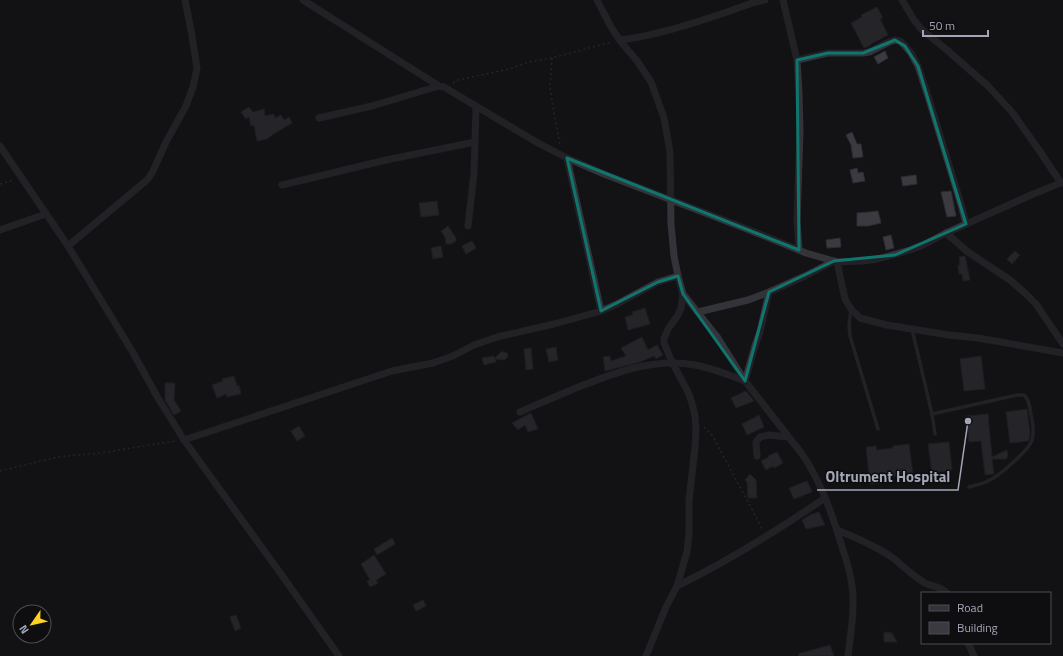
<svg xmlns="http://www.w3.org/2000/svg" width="1063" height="656" font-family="'Titillium Web',sans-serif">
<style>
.building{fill:#3a3a40;stroke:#2d2c31}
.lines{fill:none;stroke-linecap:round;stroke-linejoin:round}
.path{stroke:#393a41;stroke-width:1.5;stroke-dasharray:2 3;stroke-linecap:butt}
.service{stroke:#33343a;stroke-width:3.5}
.minor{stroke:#33343a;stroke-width:7}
.marked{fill:none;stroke:#0f766e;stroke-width:3;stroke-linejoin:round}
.leader{fill:none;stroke:#a3a6b7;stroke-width:1.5}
.callout-dot{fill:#a3a6b7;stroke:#0e0e10;stroke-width:1.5}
.callout-label{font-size:15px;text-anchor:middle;font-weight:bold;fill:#a3a6b7;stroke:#0e0e10;stroke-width:3;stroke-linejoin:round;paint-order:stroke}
</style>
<rect width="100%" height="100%" fill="#131315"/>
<g class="building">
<path d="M877 7 883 18 880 19 888 35 871 44V45L864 48 851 23 862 17 861 15Z"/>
<path d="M885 51 888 58 878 64 874 57Z"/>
<path d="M249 107 253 112 264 109 265 116 274 114 275 118 281 115 284 120 289 117 292 123 272 135 267 139 257 141 254 125 251 126 249 117 246 119 241 112Z"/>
<path d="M852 132 857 144H861L863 157 853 158 851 145 846 135Z"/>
<path d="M857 168 858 173 863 172 865 181 853 183 850 170Z"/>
<path d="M916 175 917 184 903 186 901 177Z"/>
<path d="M951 191 956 216 947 217 941 192Z"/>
<path d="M437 201 439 215 421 217 419 203Z"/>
<path d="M878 211 881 223 868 226H857V213L869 212Z"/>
<path d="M448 226 456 238V241L451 244H446L445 237 441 231Z"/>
<path d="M891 235 894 248 886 250 883 237Z"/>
<path d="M840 238 841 247 827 248 826 240Z"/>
<path d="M472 241 476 248 466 254 462 246Z"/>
<path d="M441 246 443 257 433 259 431 248Z"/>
<path d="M1015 251 1020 255 1012 264 1007 259Z"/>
<path d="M965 256 970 280 963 281 962 274H959L958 265H960L959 257Z"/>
<path d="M645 308 650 324 628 330 625 317 633 315 632 312Z"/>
<path d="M642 337 648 350 657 345 663 355 656 359 654 356 640 362 605 371 603 357 610 356 611 361 626 356 621 348Z"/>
<path d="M556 347 558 360 549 362 546 349Z"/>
<path d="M531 348 533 369 526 370 524 349Z"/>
<path d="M501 352H504L507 353 508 356 506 359 504 360 495 359 496 362 484 365 482 358 494 356 495 358Z"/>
<path d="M981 356 985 389 964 391 960 359Z"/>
<path d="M234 376 237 386 239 385 241 394 227 397 226 394 217 398 212 385 223 381 222 379Z"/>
<path d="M165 383H175L174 400 181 411 174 415 165 400Z"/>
<path d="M746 391 754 401 736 408 731 398Z"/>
<path d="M1027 409 1030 433 1029 439 1028 441 1010 443 1006 412Z"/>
<path d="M531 413 538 429 528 432 525 425 518 430 512 423Z"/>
<path d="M988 414 992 457 1007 450 1008 456 1006 459H992L994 474 985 475 981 441 969 442 966 416Z"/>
<path d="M759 415 764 427 747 435 742 424Z"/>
<path d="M299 426 305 436 297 441 291 431Z"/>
<path d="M949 442 952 470 932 473 928 444Z"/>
<path d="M909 444 913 475 880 478 881 483 870 484 866 447 876 446 877 450 893 448V446Z"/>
<path d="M777 452 783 463 774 468 773 466 766 470 761 461 769 457 768 456Z"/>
<path d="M750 474 756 480 757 498H748L747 482 745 480Z"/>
<path d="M807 481 812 492 794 499 789 488Z"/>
<path d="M819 512 825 525 806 529 802 520 810 515Z"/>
<path d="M392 538 395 544 377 555 374 549Z"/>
<path d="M374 555 386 574 376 580 378 583 370 587 367 581 370 580 361 564Z"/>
<path d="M423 600 426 606 416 611 413 605Z"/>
<path d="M236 615 241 628 235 631 230 617Z"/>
<path d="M884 632 892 633 897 642H884Z"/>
<path d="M830 645 834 656H799L798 654Z"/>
</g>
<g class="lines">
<g class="path">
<path d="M552 58 550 87 553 107 560 145"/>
<path d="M453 83 458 80 509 69 529 62 552 58 612 42"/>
<path d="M0 184 14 180"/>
<path d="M704 427 712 435 755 515 762 529"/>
<path d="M0 471 58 457 100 453 175 441"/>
</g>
<g class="service">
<path d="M851 310 849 325 850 336 878 429"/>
<path d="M912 329 932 414 935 434"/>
<path d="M932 414 1017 395H1024C1029 399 1030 408 1031 415 1033 422 1034 432 1032 440 1029 450 1002 473 992 479 985 483 977 485 969 487"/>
</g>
<g class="minor">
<path d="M303 0 439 86 444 87 538 143 567 158 604 174 752 231 806 253 837 262 863 261 878 259 910 250 923 245 946 233 1031 195 1063 182"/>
<path d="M597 0 611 27 621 42 638 62 651 82 664 118 670 152 671 224 674 256 678 276 683 294 718 338 745 381 802 454C822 483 833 517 843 550 848 565 853 581 853 598 854 617 850 637 848 656"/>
<path d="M783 0 797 60 799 93 800 131 797 221 799 250"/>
<path d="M902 0 914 20 921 29 947 50 988 86 1012 112 1039 150 1061 183"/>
<path d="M620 40C654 36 691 24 724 13 738 9 750 2 765 0"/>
<path d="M797 60 828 53H863L869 52 889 42 895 40 900 41 905 46 911 53 918 66 928 96 962 208 966 224"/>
<path d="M319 118 372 106 439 86"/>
<path d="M0 146 68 246 132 351 158 398 184 440 281 574 339 656"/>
<path d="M567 158 601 311"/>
<path d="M282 185 386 160 475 142"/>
<path d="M468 226 474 173 476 107"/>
<path d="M0 230 46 214"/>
<path d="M946 233 968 252 1010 280 1026 294 1036 304 1063 344"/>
<path d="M68 246 135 190 148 179 153 171 166 142 186 106 193 87 197 68 191 30 185 0"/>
<path d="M837 262 845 299 851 309 860 318 887 325 949 335 978 338 1063 353"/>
<path d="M698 312 748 300 769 292 805 276 834 261"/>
<path d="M520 412C538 404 557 396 576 388 614 373 654 357 695 365 712 368 729 375 745 381L755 346 760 332 769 292"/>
<path d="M184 440 392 371 433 363 453 356 474 345 497 337 554 324 601 311 615 305 658 282 678 276"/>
<path d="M757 456 756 442 760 437 769 435 788 437"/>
<path d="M837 530C857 538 876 546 893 558 903 566 913 576 925 583 932 587 941 586 947 593"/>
<path d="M677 586C729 561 778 530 825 498"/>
<path d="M968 643 974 656"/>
<path d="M646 656 666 607 677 586 687 552 689 533V501L695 447 696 430 695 416 692 403 688 392 672 362 664 343V339L668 329 678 315 681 308 683 294"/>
</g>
</g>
<path d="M0 0H1063V656H0ZM895 40 905 46 918 66 966 224 895 255 834 261 769 292 745 381 683 294 678 276 658 282 601 311 567 158 799 250 797 60 828 53H863Z" fill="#131315" fill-opacity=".55" fill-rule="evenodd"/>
<path class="marked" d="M895 40 905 46 918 66 966 224 895 255 834 261 769 292 745 381 683 294 678 276 658 282 601 311 567 158 799 250 797 60 828 53H863Z"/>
<path class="leader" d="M968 421L958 490H817"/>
<circle class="callout-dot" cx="968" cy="421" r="4"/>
<g class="callout-label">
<text x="888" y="482">Oltrument Hospital</text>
</g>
<rect x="921" y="592" width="130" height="52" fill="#0e0e10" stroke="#4a4b53"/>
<rect x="929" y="605" width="20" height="6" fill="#33343a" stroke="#4a4b53"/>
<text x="957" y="612" font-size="12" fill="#a3a6b7">Road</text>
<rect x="929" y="622" width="20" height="12" fill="#3a3a40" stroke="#4a4b53"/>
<text x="957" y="632" font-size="12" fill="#a3a6b7">Building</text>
<g transform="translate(32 624) rotate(236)"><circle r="19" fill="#0e0e10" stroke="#4a4b53"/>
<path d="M0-3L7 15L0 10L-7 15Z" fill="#ffd120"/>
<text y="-6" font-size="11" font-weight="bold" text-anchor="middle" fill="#a3a6b7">N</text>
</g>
<path d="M923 30v6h65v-6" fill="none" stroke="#a3a6b7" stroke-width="2"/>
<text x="929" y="30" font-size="12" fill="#a3a6b7" stroke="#0e0e10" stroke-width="3" paint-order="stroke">50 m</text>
</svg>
